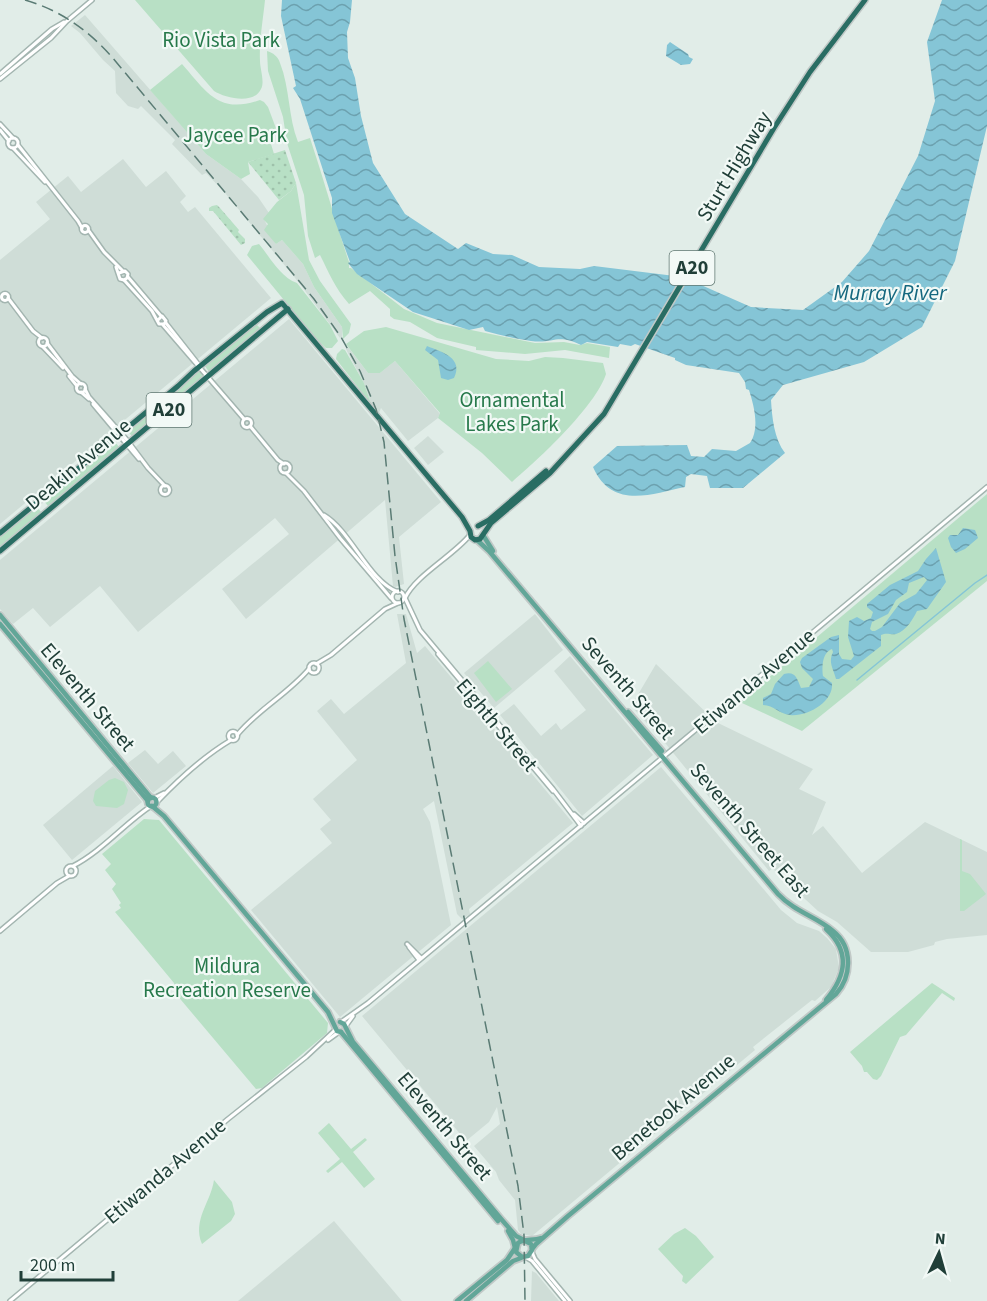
<svg xmlns="http://www.w3.org/2000/svg" width="987" height="1301" font-family="'Source Sans 3',sans-serif">
<style>
.built{fill:#cfddd7}
.grass{fill:url(#grass-dots)}
.park{fill:#b8e0c5}
.water{fill:url(#water-waves);fill-rule:evenodd}
.lines{fill:none;stroke-linecap:round;stroke-linejoin:round}
.stream{stroke:#85c5d6;stroke-width:1.5}
.minor-casing{stroke:#a3b5b0;stroke-width:6}
.major-casing{stroke:#c1c9c7;stroke-width:8}
.highway-casing{stroke:#c1c9c7;stroke-width:8}
.minor{stroke:#fff;stroke-width:3}
.major{stroke:#62a698;stroke-width:4.5}
.highway{stroke:#296d63;stroke-width:5}
.rail{stroke:#5a7b74;stroke-width:1.5;stroke-dasharray:12 6;stroke-linecap:butt}
.labels{text-anchor:middle;dominant-baseline:central;stroke-width:4.5;stroke-linejoin:round;paint-order:stroke}
.shield{fill:#f2f9f6;stroke:#5f7771;stroke-width:1.5}
.shield-label{font-size:20px;font-weight:bold;fill:#203f38}
.park-label{font-size:21px;fill:#27794b;stroke:#f2f9f6}
.street-label{font-size:21px;fill:#203f38;stroke:#f2f9f6}
.water-label{font-size:22px;font-style:italic;fill:#15687f;stroke:#f2f9f6}
</style>
<defs>
<pattern id="grass-dots" width="8" height="8" patternUnits="userSpaceOnUse" patternTransform="scale(1.5)"><rect width="8" height="8" fill="#b8e0c5"/><path d="M2 2h.1M6 6h.1" fill="none" stroke="#9ec1aa" stroke-width="1.8" stroke-linecap="round"/></pattern>
<pattern id="water-waves" width="16" height="10" patternUnits="userSpaceOnUse" patternTransform="scale(1.5)"><rect width="16" height="10" fill="#85c5d6"/><path d="M0 5q4-4 8 0t8 0" fill="none" stroke="#6ca1af"/></pattern>
</defs>
<rect width="100%" height="100%" fill="#e1ede8"/>
<g class="built">
<path d="M85 15 206 154 241 179 258 197 269 213 264 219 276 244 282 240 303 264 314 287 342 327V337L340 338 300 284 225 193 206 173 202 175 172 144 175 140 141 106 138 109 128 106 116 93 115 71 103 60 80 33 71 26Z"/>
<path d="M123 159 146 187 166 171 186 196 180 202 188 212 195 207 271 298 0 524V260L50 219 36 202 68 176 81 192Z"/>
<path d="M289 319 441 502 399 537 404 584 395 587 393 586 385 500 246 619 222 589 289 534 275 518 138 632 100 586 50 627 33 608 13 624 0 609V560Z"/>
<path d="M348 347 368 373H380L395 361 440 414 438 418 408 441 381 408 379 413 371 404 364 383 349 355 346 349Z"/>
<path d="M428 436 444 452 428 465 414 448Z"/>
<path d="M397 614H406L417 653 425 646 573 823 469 909 470 914 462 919 457 914 434 801 423 809 430 822 451 925 340 1017 251 910 332 843 320 829 331 820 313 799 357 760 317 711 331 699 344 714 406 663Z"/>
<path d="M535 614 563 650 494 708 464 673Z"/>
<path d="M570 656 653 755 582 816 500 715 514 704 541 736 556 723 561 730 586 710 554 671Z"/>
<path d="M656 664 716 722 813 769 799 789 826 802 812 835 823 826 862 873 925 822 987 852V935L947 939 935 942 934 945 908 952H871L837 922 818 911 793 888H789L776 871 772 869 769 871 666 744 635 710 633 703Z"/>
<path d="M145 750 158 764 173 751 186 766 153 793 128 763Z"/>
<path d="M113 766 142 802 72 860 43 825Z"/>
<path d="M661 767 781 910 797 923 819 931 827 938 836 949 839 968 831 987 815 1001 812 1000 753 1047 755 1050 532 1236 521 1234 518 1230 515 1200 499 1180 496 1172 474 1146 500 1124 497 1107 489 1122 466 1141 362 1016Z"/>
<path d="M334 1221 402 1301H238Z"/>
<path d="M532 1271 536 1273 559 1301H531Z"/>
</g>
<g class="grass">
<path d="M285 150 296 183 291 191 279 200 248 162Z"/>
<path d="M212 206 217 205 220 208 239 230 238 232 245 239V243L241 245 213 211H209V208Z"/>
</g>
<g class="park">
<path d="M135 0H265C263 20 259 41 260 61 260 69 265 82 261 89 254 105 225 98 214 91Z"/>
<path d="M267 51C273 53 278 56 280 63 290 88 288 117 298 142L310 138C324 180 335 221 349 262V268H351L404 309 437 323 535 343 564 342 580 345 587 343 610 347 609 358 565 350 525 354 476 350V347L437 338 410 322 394 319 390 316V309L370 291 349 304C335 288 329 273 320 255L315 258 308 236 304 195 287 143 283 117 268 71Z"/>
<path d="M182 64C206 91 218 115 260 100L264 102 268 107 277 131 268 134 274 154 248 162 250 174 241 179 206 154 150 90Z"/>
<path d="M296 183 309 260 320 281 351 324 349 333 343 339 342 327 314 287 303 264 282 240 276 244 264 230 268 224 263 219 277 202 291 191Z"/>
<path d="M259 244C270 257 280 277 297 283L330 325 338 341 332 348H326L316 339 247 255 252 246Z"/>
<path d="M256 324 261 329 209 372 205 366Z"/>
<path d="M386 327 496 359 529 361 545 357 563 358 603 363 606 374C595 407 539 459 512 482L482 453 438 418 440 413 395 361 380 373H368L346 344 364 331Z"/>
<path d="M342 349 345 350 364 383 371 404 336 359 337 354Z"/>
<path d="M199 371 204 377 132 436 128 432Z"/>
<path d="M115 442 119 447 48 506 44 501Z"/>
<path d="M987 494V581L802 731 742 703V700Z"/>
<path d="M36 506 42 513 0 548V536Z"/>
<path d="M488 661 512 689 496 702 474 673Z"/>
<path d="M115 778 124 782 128 790 124 804 117 808 96 806 93 801 95 791 109 780Z"/>
<path d="M144 819 159 820 328 1023 327 1033 262 1088 256 1089 176 994 174 983 115 912 121 908 119 905 121 903 112 889 116 884 105 870 111 864 102 854Z"/>
<path d="M960 839 962 840V871L970 874 986 894 964 911H960Z"/>
<path d="M932 983 955 998 954 1001 942 993 906 1035 900 1037 881 1076 877 1080 873 1079 867 1072H864L862 1066 850 1052Z"/>
<path d="M329 1123 351 1149 365 1138 367 1140 353 1152 375 1179 364 1188 342 1162 328 1173 326 1171 340 1159 318 1133Z"/>
<path d="M214 1180 232 1202 235 1214 231 1221 202 1244C192 1220 211 1202 214 1180Z"/>
<path d="M685 1228 696 1236 714 1257 686 1284 682 1281 683 1276 658 1249 674 1234Z"/>
</g>
<g class="water">
<path d="M282 0H352L350 22 347 32 348 58 355 78 361 116 373 163 405 214 458 249 466 243 493 254 512 255 539 267 580 269 594 266 683 277 751 307 803 310 842 282 869 251 918 156 935 101 927 42 942 0H987V126L955 261 922 327 864 362 783 385 771 400C772 417 774 439 785 453L743 488H710L707 476 691 474 686 477 685 487C651 494 612 510 593 467L617 446 687 445 691 456 704 457 712 449 736 451 750 443C760 428 754 406 749 390L746 389 745 382 739 373 686 365 675 360V358L635 344 631 346 620 344 618 347 587 342 581 345C557 333 554 344 531 341 515 339 500 335 485 331L483 327 469 330 413 312 357 274 348 263 350 262 332 213V198L300 99 293 88 296 86 281 16Z"/>
<path d="M670 42 688 54 689 57 693 59 690 64 681 65 666 56 667 45Z"/>
<path d="M427 346C442 352 464 358 454 378L448 380 441 378 438 360 425 350Z"/>
<path d="M963 528 975 530 978 538 965 549 956 553 951 547 948 538 950 535H958Z"/>
<path d="M936 548 946 582 927 609 917 611C913 619 906 631 896 634 890 635 887 632 881 635V646L839 679H836C833 668 828 662 833 652L832 649C822 653 822 666 823 676L832 683C834 702 807 717 790 715 779 714 774 705 763 705V698L771 694 775 684 784 674C796 671 797 679 801 688L809 687 813 679 802 668 800 662 802 658 831 637 839 635V654L842 659 851 660 854 656 848 637 849 621 857 617 864 621 871 618 873 612 867 607V604L890 585 918 571 926 559ZM924 577 927 580 916 594 900 603 882 627 875 631H872L870 629 872 622 888 614 896 600 907 592 909 583Z"/>
</g>
<g class="lines">
<path class="stream" d="M857 680 975 583 987 575"/>
<g class="minor-casing">
<g id="minor">
<path d="M0 74 52 29 64 22"/>
<path d="M0 79 51 38 67 21 92 0"/>
<path d="M0 124 13 138"/>
<path d="M0 130 9 141"/>
<circle cx="13" cy="143" r="5"/>
<path d="M18 145 78 221 82 228"/>
<path d="M13 148 45 182"/>
<circle cx="85" cy="229" r="3.5"/>
<path d="M89 231 104 252 123 271"/>
<path d="M116 267 120 279 124 280 127 278 128 274 125 271 119 273"/>
<path d="M128 277 161 316"/>
<path d="M124 280 152 311 159 324H164L166 321 162 316 158 320"/>
<circle cx="5" cy="297" r="3.5"/>
<path d="M8 298 33 331 42 338"/>
<path d="M166 323 199 365"/>
<path d="M163 325 244 419"/>
<circle cx="43" cy="342" r="4.5"/>
<path d="M47 343 72 376 81 384"/>
<path d="M43 347 63 368"/>
<path d="M69 376 77 386"/>
<circle cx="81" cy="388" r="4.5"/>
<path d="M85 389 89 397 127 440 148 468 165 486"/>
<path d="M81 392 89 399"/>
<path d="M93 404 139 459"/>
<circle cx="247" cy="423" r="4.5"/>
<path d="M250 426 278 460 284 464"/>
<circle cx="285" cy="468" r="5"/>
<path d="M286 473 304 491 340 538 391 598"/>
<circle cx="165" cy="490" r="4.5"/>
<path d="M324 515C351 531 369 582 398 592"/>
<circle cx="398" cy="597" r="6"/>
<path d="M405 598 420 630 553 789 581 826"/>
<path d="M405 598C416 575 453 556 470 535"/>
<path d="M438 654 553 791"/>
<circle cx="314" cy="668" r="5"/>
<path d="M316 664 331 655 385 609 398 603"/>
<circle cx="233" cy="736" r="4.5"/>
<path d="M237 735C257 710 288 694 309 669"/>
<path d="M154 798 164 793"/>
<path d="M157 802C178 780 204 756 231 740"/>
<path d="M574 814 584 823"/>
<circle cx="71" cy="871" r="5"/>
<path d="M73 866C102 851 124 824 151 806"/>
<path d="M0 931 57 883 69 876"/>
<path d="M407 944 421 958"/>
<path d="M409 947 419 960"/>
<path d="M341 1022 368 1003 987 487"/>
<path d="M345 1027 353 1016"/>
<path d="M328 1040 339 1032"/>
<path d="M532 1252 535 1259 570 1301"/>
<path d="M527 1258 532 1261 565 1301"/>
<path d="M10 1301 228 1119 306 1057 335 1030"/>
</g>
</g>
<g class="major-casing">
<g id="major">
<path d="M483 535 493 551"/>
<path d="M477 540 489 551 778 894C795 912 815 916 833 931 853 947 852 976 836 994L568 1216 536 1244 532 1249"/>
<path d="M0 615 151 798"/>
<path d="M0 624 148 801"/>
<path d="M628 712 662 751"/>
<circle cx="152" cy="802" r="4.5"/>
<path d="M152 806 164 816 328 1012 337 1031 341 1032"/>
<path d="M826 929C851 952 846 976 826 1000"/>
<path d="M340 1022 344 1024 353 1042 502 1220 516 1236 524 1240"/>
<path d="M341 1032 498 1221"/>
<path d="M508 1231 513 1240 515 1248"/>
<path d="M525 1241 531 1244 532 1250 528 1256 522 1257 516 1252 518 1243C524 1238 533 1241 541 1238"/>
<path d="M457 1301 507 1260 515 1248"/>
<path d="M466 1301 513 1261 521 1258"/>
</g>
</g>
<g class="highway-casing">
<g id="highway">
<path d="M478 526 489 520 546 471"/>
<path d="M0 533 178 386 194 371 267 312 282 303 462 517 470 531 471 537 475 540 480 539 491 523 550 473 604 414 774 128 810 72 865 0"/>
<path d="M0 551 288 309"/>
</g>
</g>
<use href="#minor" class="minor"/>
<use href="#major" class="major"/>
<use href="#highway" class="highway"/>
<path class="rail" d="M25 0C60 10 88 30 112 57L314 299 341 337 360 371 376 409 384 442 395 556 404 619 518 1186 524 1235 525 1301"/>
</g>
<g class="labels">
<g class="shield">
<rect x="669.5" y="251" width="45" height="34" rx="4.5"/>
<rect x="146.5" y="393" width="45" height="34" rx="4.5"/>
</g>
<g class="shield-label">
<text x="692" y="268">A20</text>
<text x="169" y="410">A20</text>
</g>
<g class="park-label">
<text x="221" y="40">Rio Vista Park</text>
<text x="235" y="135">Jaycee Park</text>
<text x="512" y="400">Ornamental<tspan x="512" dy="24">Lakes Park</tspan></text>
<text x="227" y="966">Mildura<tspan x="227" dy="24">Recreation Reserve</tspan></text>
</g>
<g class="street-label">
<text transform="translate(734 166) rotate(-59)">Sturt Highway</text>
<text transform="translate(78 464) rotate(-40)">Deakin Avenue</text>
<text transform="translate(754 681) rotate(-40)">Etiwanda Avenue</text>
<text transform="translate(628 688) rotate(49)">Seventh Street</text>
<text transform="translate(88 697) rotate(50)">Eleventh Street</text>
<text transform="translate(497 725) rotate(50)">Eighth Street</text>
<text transform="translate(750 830) rotate(49)">Seventh Street East</text>
<text transform="translate(673 1107) rotate(-40)">Benetook Avenue</text>
<text transform="translate(445 1126) rotate(50)">Eleventh Street</text>
<text transform="translate(165 1171) rotate(-40)">Etiwanda Avenue</text>
</g>
<g class="water-label">
<text x="890" y="293">Murray River</text>
</g>
</g>
<g transform="translate(939 1253) rotate(5)" stroke="#f2f9f6" stroke-width="4.5" paint-order="stroke">
<path d="M0-4.5L10 22L0 15L-10 22Z" fill="#203f38"/>
<text y="-9" font-size="16" font-weight="bold" text-anchor="middle" fill="#203f38">N</text>
</g>
<path d="M21 1271v9h92v-9" fill="none" stroke="#203f38" stroke-width="3"/>
<text x="30" y="1271" font-size="18" fill="#203f38" stroke="#f2f9f6" stroke-width="4.5" paint-order="stroke">200 m</text>
</svg>
